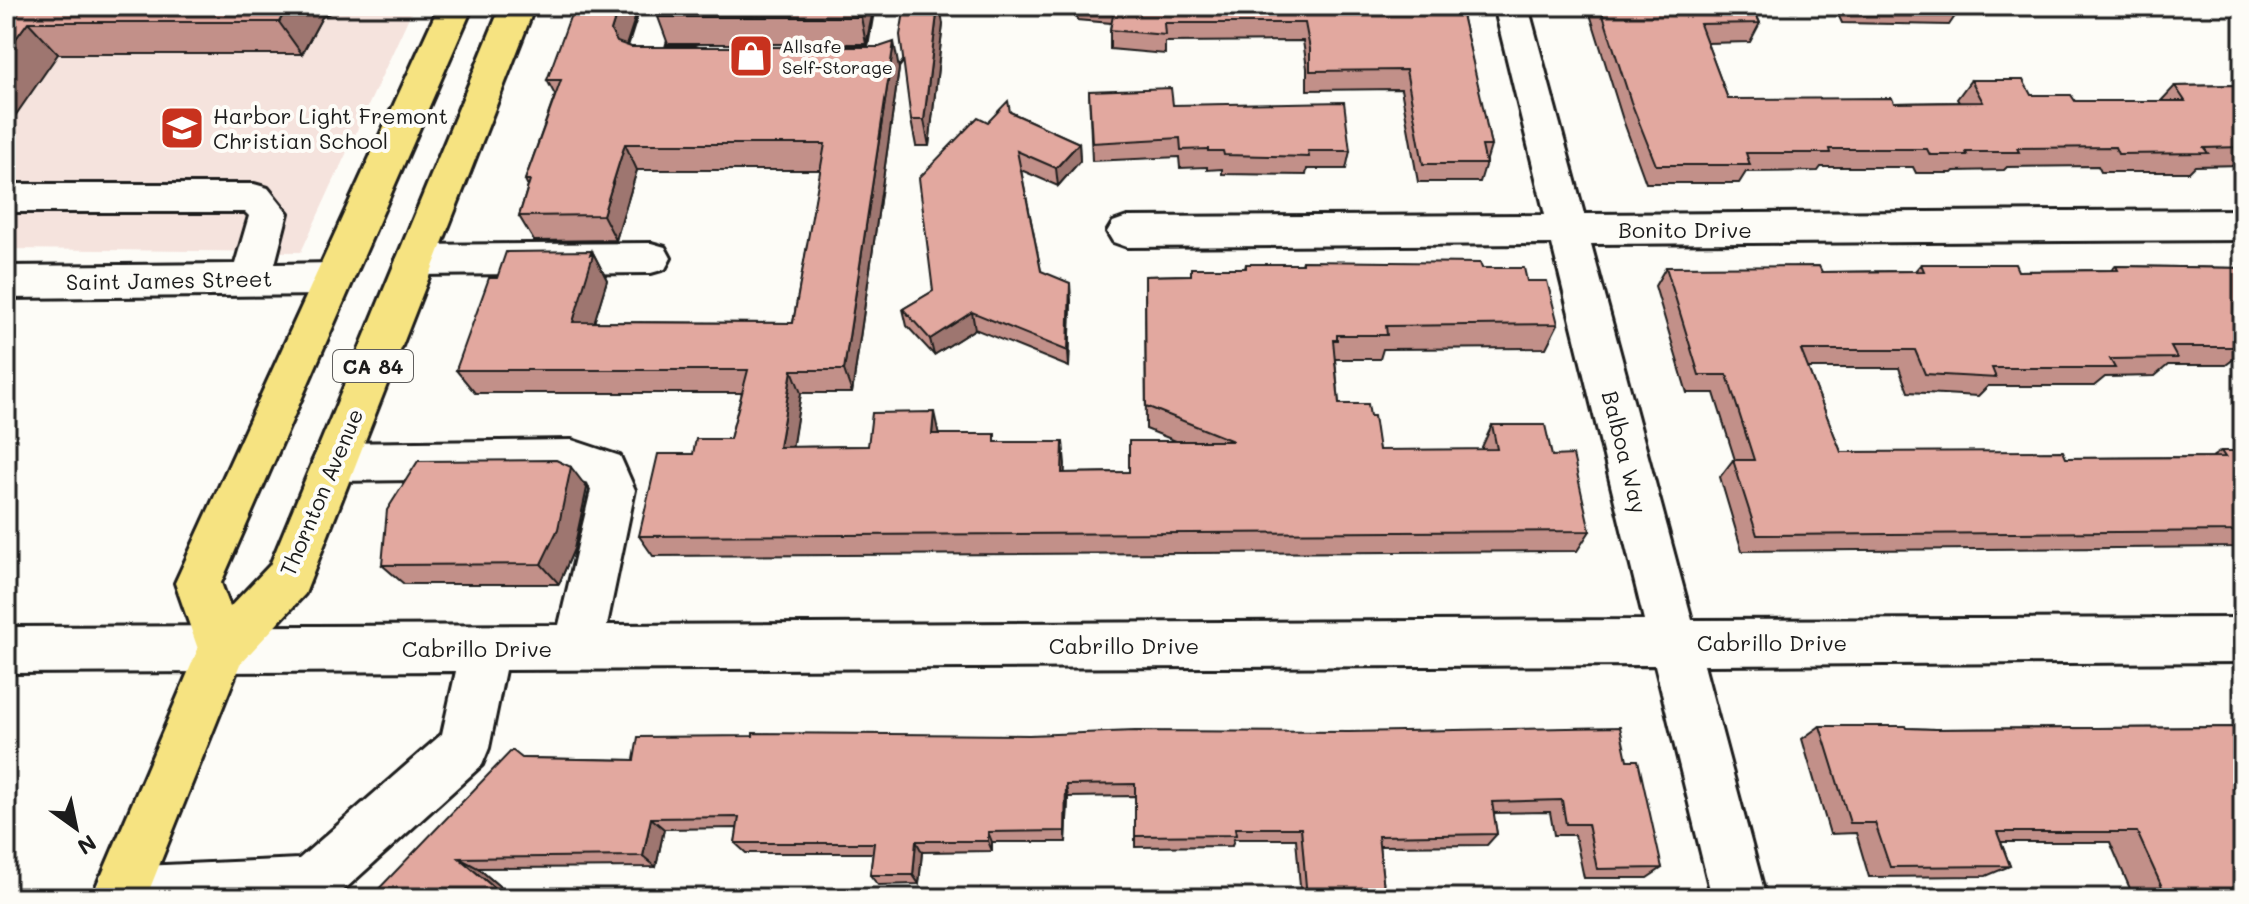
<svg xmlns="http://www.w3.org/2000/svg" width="2249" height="904" font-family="Mali,sans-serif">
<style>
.built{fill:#f5e3dd}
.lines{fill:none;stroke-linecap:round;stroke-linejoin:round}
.minor-casing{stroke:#1c1c1c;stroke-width:6}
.major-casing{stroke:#1c1c1c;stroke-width:6}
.minor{fill:#fdfcf7;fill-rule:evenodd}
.major{fill:#f6e381;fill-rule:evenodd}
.wall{fill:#c29089;stroke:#1c1c1c;stroke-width:2}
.shaded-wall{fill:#9e766f;stroke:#1c1c1c;stroke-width:2}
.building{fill:#e2a89f;stroke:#1c1c1c;stroke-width:2}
.labels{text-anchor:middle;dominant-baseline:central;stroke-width:8;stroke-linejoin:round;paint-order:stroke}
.far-poi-label{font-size:18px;fill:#1c1c1c;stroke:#fdfcf7;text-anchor:start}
.shield{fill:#fdfcf7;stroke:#605f5e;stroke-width:2}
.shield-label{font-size:20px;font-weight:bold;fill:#1c1c1c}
.poi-label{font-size:22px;fill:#1c1c1c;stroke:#fdfcf7;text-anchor:start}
.street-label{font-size:22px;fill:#1c1c1c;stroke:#fdfcf7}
</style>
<rect width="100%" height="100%" fill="#fdfcf7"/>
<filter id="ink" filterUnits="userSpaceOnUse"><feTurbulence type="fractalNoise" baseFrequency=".0125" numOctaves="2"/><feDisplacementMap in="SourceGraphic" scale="16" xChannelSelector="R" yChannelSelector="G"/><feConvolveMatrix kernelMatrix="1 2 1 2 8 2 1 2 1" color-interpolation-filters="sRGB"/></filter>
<g filter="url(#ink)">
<path class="built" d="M6 6H414L301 252 6 249Z"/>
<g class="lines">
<g class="minor-casing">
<g id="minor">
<path d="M642 6H676L664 47H692L704 51 710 59 704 67C682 74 653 74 631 67L625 59Z"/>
<path d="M876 6H910L903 59 897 67C876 73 850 73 829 67L823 59 829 51 841 47H869Z"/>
<path d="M1494 6H1528L1584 214 2243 210V240L1591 244 1692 620 2243 618V662L1704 665 1766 898H1712L1655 665 505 670 489 748 482 765 335 898H95L93 894 101 875 120 867 299 859 442 734 456 671 6 673V627L559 625 591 490 588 483 572 478 334 481 318 475 312 462 318 449 334 443 572 440 620 456 635 490 607 625 1644 620 1552 244 1127 247 1113 242 1107 232 1113 222 1127 217 1545 215Z"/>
<path d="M6 184H254L268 188 288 213 275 264 333 263 347 268 353 279 347 290 333 295 6 298V266L235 264 249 216 245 212H6Z"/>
<path d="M651 243 665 247 671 258 665 269 651 273 416 275 402 271 396 260 402 249 416 245Z"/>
</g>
</g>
<g class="major-casing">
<path id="major" d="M439 6H473L221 583 230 607 270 565 501 6H535L305 594 240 664 146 898H92L198 649 175 583Z"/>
</g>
<use href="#minor" class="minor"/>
<use href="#major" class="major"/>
</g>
<g class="wall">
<path d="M6 6 322 17 302 54H58Z"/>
<path d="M874 6 866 44H668L658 17Z"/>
<path d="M1076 6H1460L1491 146 1480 182H1418L1401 89 1307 90V68L1303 41 1165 42V54L1110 49V30L1111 23 1077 20Z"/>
<path d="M1590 6H2243V8L1960 9 1949 25 1842 23 1836 10 1755 11 1760 23 1750 42 1707 43 1728 99 1894 103 1959 102 1957 99 1971 80 2031 95 2075 101H2161L2175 86 2243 85V165L2195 166 2189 172H2101L2098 166 2007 167 2004 170 1954 171 1952 173H1916L1913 167H1821L1818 171 1746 172 1739 183H1646L1623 120 1590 14 1591 10Z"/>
<path d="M943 24 929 146H916L911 120Z"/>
<path d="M626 45 631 47 899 69 852 393H801L792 447 868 446 939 434 997 442H1063L1064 473 1128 472 1176 441 1146 429 1145 276 1191 275V268H1245L1246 264H1301L1302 261 1482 268 1527 281 1558 324 1546 348 1383 349 1380 359H1335L1339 404 1370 416 1379 450H1482V447L1492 425 1552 456 1590 531 1577 551 653 556 639 536 693 454 730 439 742 393H475L456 370 497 278 592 251 607 280 594 322 793 323 821 170H637L616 240 534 241 519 216 528 186 525 180 555 95 547 80Z"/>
<path d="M1089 91 1173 105 1350 151 1346 169H1307L1306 175 1222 174V169L1207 170V167L1180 168 1179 157 1092 161Z"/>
<path d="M1010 112 1079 143 1080 161 1058 186 1021 170 1041 271 1071 300 1069 367 975 329 934 355 907 326 903 309 933 291Z"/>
<path d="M1921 264 2018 271 2111 270 2116 266 2243 268V355H2239L2226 365H2168L2155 376 2105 377 2094 386H1988L1978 396 1908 392 1899 368H1808L1841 452 2066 458 2212 457 2221 451H2243V547L1742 551 1720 477 1733 460H1735L1714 393H1687L1655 286 1666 267 1822 272 1915 271Z"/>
<path d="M587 488 574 549 559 584H404L382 565Z"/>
<path d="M1820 726 1935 729 2243 727V898H2134L2110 842H2001L2010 866 1986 876 1869 877 1856 833 1830 834 1802 739Z"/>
<path d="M523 758 634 760H1627L1662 868 1647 878H1584L1575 835H1554L1550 812 1493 813 1497 834 1487 845 1379 846 1385 898H1301L1296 839H1234L1232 846 1135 847V796L1068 797 1066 842H992V851L922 852 919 884 878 885 870 875 873 853H746L735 843 738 828 664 829 656 867 478 868 513 898H370Z"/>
</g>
<g class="shaded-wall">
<path d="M288 6H343L322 17 302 54 279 22Z"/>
<path d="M619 6H639L622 58 611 31Z"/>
<path d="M863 6H874L866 44 861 17Z"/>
<path d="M938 6H940L943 24 929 146 924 120Z"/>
<path d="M28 22 58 54 6 129V52Z"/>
<path d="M894 42 899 69 852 393 844 370Z"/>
<path d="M1079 143 1080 161 1058 186 1056 168Z"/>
<path d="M625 144 637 170 616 240 603 215Z"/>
<path d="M592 251 607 280 587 346 573 322Z"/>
<path d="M1070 283 1071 300 1069 367 1068 351Z"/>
<path d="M972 312 975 329 934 355 930 339Z"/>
<path d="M792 370 801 393 789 469 779 447Z"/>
<path d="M934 412 939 435 932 434Z"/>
<path d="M1063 442 1065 464 1064 494 1062 473Z"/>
<path d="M571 467 587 488 574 549 559 584 541 564Z"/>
<path d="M1066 785 1068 797 1066 842 1065 831Z"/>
<path d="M651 818 664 829 656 867 643 856Z"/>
<path d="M988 832 992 842V851L988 841Z"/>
<path d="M916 841 922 852 919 884 913 875Z"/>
<path d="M459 858 478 868 513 898H506Z"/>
</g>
<g class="building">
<path d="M6 6H288L279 22H28L6 52Z"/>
<path d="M574 6H619L611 31 617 42 631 47H879L894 42 844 370H792L779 447 868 446 872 413 934 412 932 434H995V442H1063L1062 473 1129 472V441H1233L1146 406 1145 276 1191 275V268H1246V264H1302V261L1480 263 1482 268H1524L1527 281H1547L1558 324 1386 326 1387 335H1337V340H1333L1339 404H1368L1370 416H1374L1379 450 1497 449 1492 425H1545L1552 456 1573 455 1590 531 639 536 658 454H693L696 439H730L748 370H456L489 278H497L506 252 592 251 590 255H593L573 322 793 323 825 144H625L603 215 519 216 530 180H525L561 80H547Z"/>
<path d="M661 6H863L861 17H658Z"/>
<path d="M905 6H938L924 120H911L900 35Z"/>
<path d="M1115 6H1460L1482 102 1491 146H1482L1486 164H1423L1406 70 1310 71V49L1305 23H1164L1165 35 1110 30Z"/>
<path d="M1600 6H1752L1760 23 1700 24 1728 99 1892 98 1894 103 1983 102 1971 80H2023L2031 95H2071L2075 101H2185L2175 86 2243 85V147L2204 148 2208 153 2118 154 2115 147 2017 148 2019 152H1966L1967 155H1930L1927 149H1829L1830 153H1746L1750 165H1656L1631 102Z"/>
<path d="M1171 88 1173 105 1344 102 1350 151H1308L1309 157 1224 155 1223 151H1208V149L1181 150 1180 138 1092 143 1089 91Z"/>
<path d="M1008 101 1010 112 1079 143 1056 168 1017 151 1041 271 1070 283 1068 351 972 312 930 339 903 309 933 291 919 178 978 117 988 122Z"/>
<path d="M1921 264H2015L2018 271 2118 270 2116 266 2243 268V347H2171L2177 358 2110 359 2115 368H1992L1996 378 1925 374 1915 350H1801L1841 452 2063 451 2066 458 2225 457 2221 451H2243V531L1757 535 1733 460H1754L1727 375H1699L1666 267 1819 266 1822 272 1924 271Z"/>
<path d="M556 460 571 467 558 529 541 564 382 565 387 510 418 461Z"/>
<path d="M1820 726H1905L1906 728 1935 729 2243 727V898H2167L2137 832H1997L2010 866 1890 867 1875 823H1850Z"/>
<path d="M1620 727 1627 760H1638L1662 868 1597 869 1588 824H1566L1562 800 1492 802 1497 834 1378 836 1385 898H1307L1301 828H1235L1236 835 1135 836V784L1066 785 1065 831 988 832V841H916L913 875H870L874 843H735L739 817 651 818 643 856 459 858 506 898H370L512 750 522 758 634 760 638 737 753 736V733L1029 735 1135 731 1349 732Z"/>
</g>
</g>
<defs>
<g id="shop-square" transform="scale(2.3)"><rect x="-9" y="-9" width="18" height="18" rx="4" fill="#c8321e" stroke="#fdfcf7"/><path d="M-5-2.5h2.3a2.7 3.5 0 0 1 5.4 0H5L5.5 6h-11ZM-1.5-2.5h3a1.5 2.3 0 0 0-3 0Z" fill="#fff"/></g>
<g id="school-square" transform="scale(2.3)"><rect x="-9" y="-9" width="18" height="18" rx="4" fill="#c8321e" stroke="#fdfcf7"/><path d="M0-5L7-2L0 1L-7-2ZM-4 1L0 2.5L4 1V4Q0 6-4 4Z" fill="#fff"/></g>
</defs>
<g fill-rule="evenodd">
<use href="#shop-square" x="751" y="56"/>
<use href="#school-square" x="182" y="128"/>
</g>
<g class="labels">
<g class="far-poi-label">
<text x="782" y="46">Allsafe<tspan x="782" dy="21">Self-Storage</tspan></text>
</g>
<rect class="shield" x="333" y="350" width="80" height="32" rx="6"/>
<g class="shield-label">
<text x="373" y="366">CA 84</text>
</g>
<g class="poi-label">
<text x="213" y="115">Harbor Light Fremont<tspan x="213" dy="25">Christian School</tspan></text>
</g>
<g class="street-label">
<text x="1685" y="229">Bonito Drive</text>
<text transform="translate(169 280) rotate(-1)">Saint James Street</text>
<text transform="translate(1625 452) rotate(76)">Balboa Way</text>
<text transform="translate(321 492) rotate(-67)">Thornton Avenue</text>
<text x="1772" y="642">Cabrillo Drive</text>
<text x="1124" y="645">Cabrillo Drive</text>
<text x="477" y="648">Cabrillo Drive</text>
</g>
</g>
<rect width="2249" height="904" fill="none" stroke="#fdfcf7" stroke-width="32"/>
<rect x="16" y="16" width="2217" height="872" fill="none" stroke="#1c1c1c" stroke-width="3" filter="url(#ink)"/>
<g transform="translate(76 828) rotate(147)" stroke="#fdfcf7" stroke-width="6" paint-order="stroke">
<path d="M0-6L14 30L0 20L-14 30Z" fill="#1c1c1c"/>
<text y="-12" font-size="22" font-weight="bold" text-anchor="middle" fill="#1c1c1c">N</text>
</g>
</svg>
